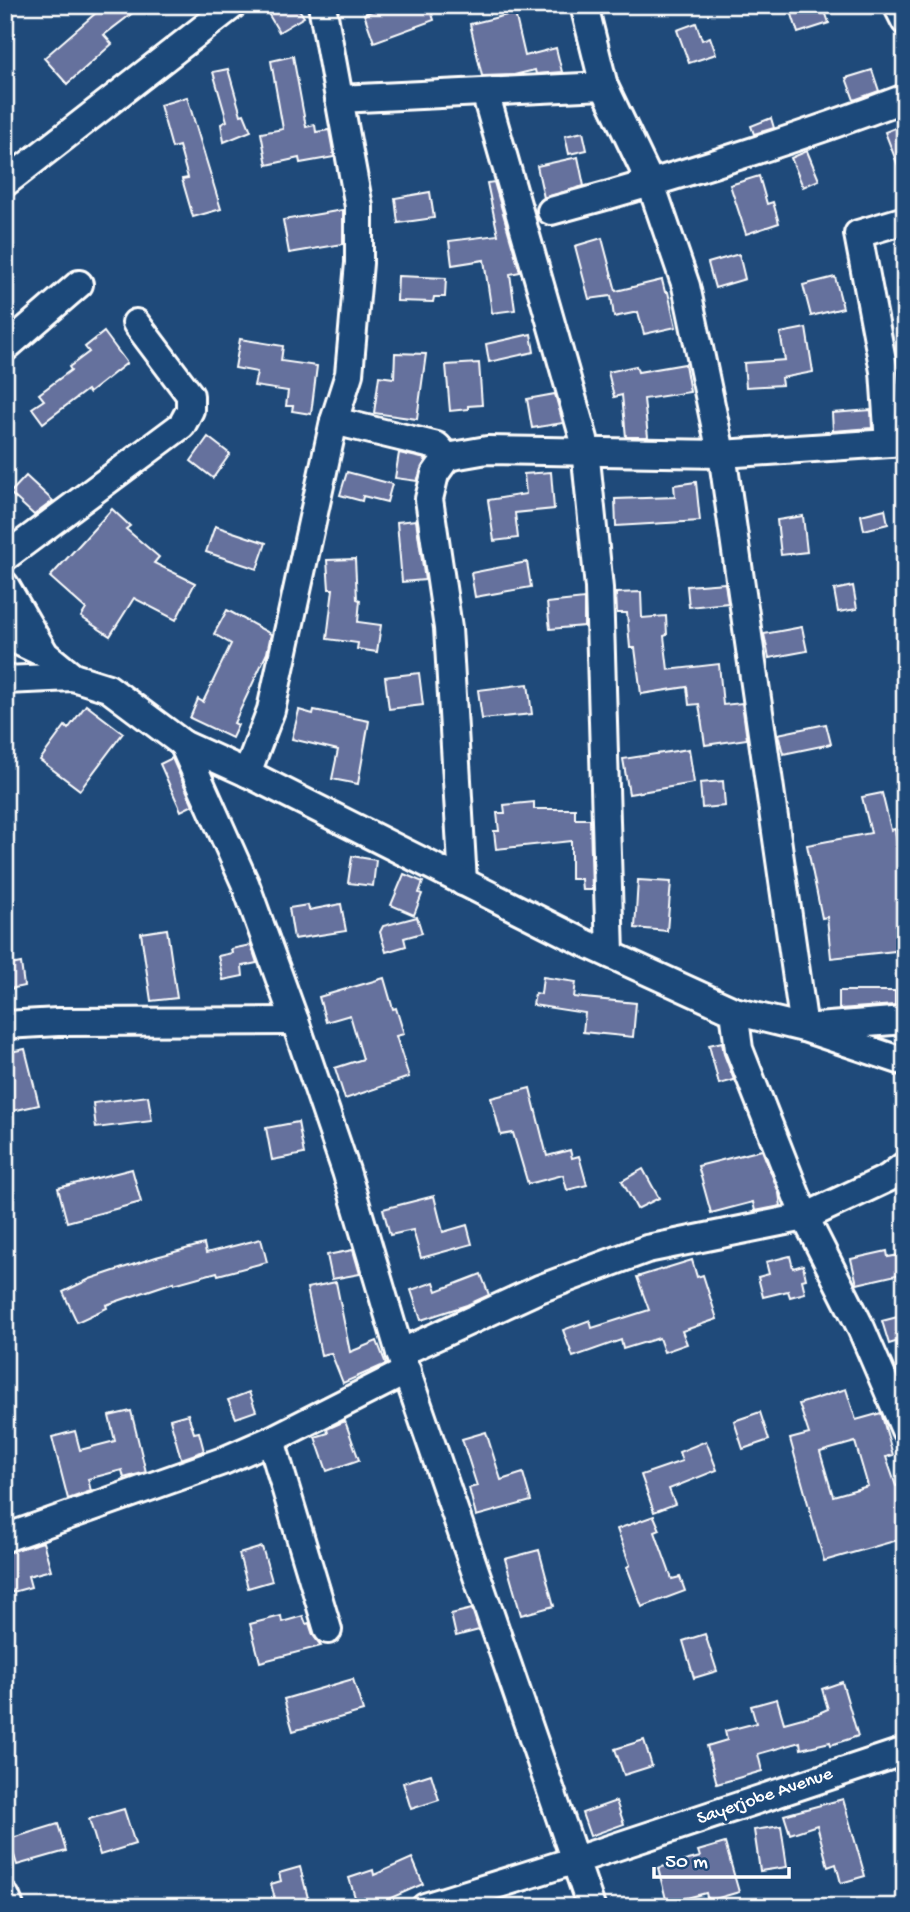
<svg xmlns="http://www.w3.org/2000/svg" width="910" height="1912" font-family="'Gochi Hand',sans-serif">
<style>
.building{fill:#65719d;stroke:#fff;stroke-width:2;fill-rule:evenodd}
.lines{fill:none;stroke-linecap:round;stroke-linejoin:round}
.minor-casing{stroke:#fff;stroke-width:32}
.minor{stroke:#1f4a7a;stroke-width:26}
.labels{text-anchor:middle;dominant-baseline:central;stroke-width:6;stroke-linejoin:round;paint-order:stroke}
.street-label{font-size:19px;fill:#fff;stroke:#1f4a7a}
</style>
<rect width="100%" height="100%" fill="#1f4a7a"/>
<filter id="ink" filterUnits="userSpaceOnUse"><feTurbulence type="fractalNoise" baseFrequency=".0143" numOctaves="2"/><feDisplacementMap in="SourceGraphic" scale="14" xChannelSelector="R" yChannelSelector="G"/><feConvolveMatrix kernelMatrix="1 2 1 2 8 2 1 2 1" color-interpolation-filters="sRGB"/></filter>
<g filter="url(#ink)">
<g class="building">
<path d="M105 5H143L104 35 112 44 67 84 44 58Z"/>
<path d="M263 5H296L304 17 279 32Z"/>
<path d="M388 5H429L434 20 374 42 364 14Z"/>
<path d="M789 5H823L829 23 798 33Z"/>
<path d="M515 13 525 56 556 48 562 72 536 74 535 70 514 75 482 76 470 24Z"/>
<path d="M696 23 702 40 710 37 716 54 689 63 677 30Z"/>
<path d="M293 56 306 127 315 125 316 132 329 130 334 157 300 163 299 158 267 165 261 133 283 129 271 61Z"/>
<path d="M228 69 241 115 244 114 251 131 224 142 221 124 227 121 213 72Z"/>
<path d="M872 70 879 91 854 100 846 78Z"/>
<path d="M187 97 221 209 193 217 182 179 188 178 179 146 172 148 160 105Z"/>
<path d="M771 118 774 128 754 134 751 126Z"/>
<path d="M905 124V180L904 181 885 132Z"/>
<path d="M583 132 587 150 569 154 565 136Z"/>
<path d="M807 151 819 180 803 187 791 158Z"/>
<path d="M578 157 584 186 544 198 537 166Z"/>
<path d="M759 176 767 204 773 202 779 223 746 234 730 185Z"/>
<path d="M494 182 520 272 510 274 515 310 492 313 484 260 452 265 449 241 498 235 487 183Z"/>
<path d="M430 192 434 218 398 223 395 198Z"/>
<path d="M343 210V244L289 253 283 220Z"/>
<path d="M602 238 616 291 662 280 665 292H668L676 327 644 334 638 312 614 317 611 296 589 299 575 246Z"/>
<path d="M739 254 745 279 715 288 708 263Z"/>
<path d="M398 276 446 278 445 297H434L433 302 397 301Z"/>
<path d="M835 277 843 308 811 316 803 285Z"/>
<path d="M806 328 813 372 781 378 782 385 746 387 744 363 785 360 780 333Z"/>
<path d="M104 332 127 363 89 393 87 390 43 423 32 408 44 400 39 394 71 370 69 367 89 352 85 347Z"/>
<path d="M531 334 534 352 489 362 486 344Z"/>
<path d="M240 339 283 346 281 361 317 366 311 414 292 411 293 406H286L288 391 254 386 257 372 235 368Z"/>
<path d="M395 353 426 354 417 419 374 413 379 376 394 378Z"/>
<path d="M479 363 482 405 468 406V409L450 411 446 365Z"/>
<path d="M685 364 690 392 644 399 648 437H626L622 395 614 397 608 372 636 366 638 372Z"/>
<path d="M555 394 563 423 532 428 527 399Z"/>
<path d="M871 410 872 428 833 431 832 413Z"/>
<path d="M208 437 230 454 213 478 191 461Z"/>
<path d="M399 453 426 459 417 481 395 478Z"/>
<path d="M347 472 392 484 387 502 363 496 362 501 340 495Z"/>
<path d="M551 472 554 509 515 513 518 538 494 541 488 500 526 494 524 474Z"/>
<path d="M26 476 53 501 34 515 10 493Z"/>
<path d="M696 482 700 521 616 526 615 499 675 497 674 485Z"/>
<path d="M112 509 130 526 126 529 159 557 154 563 195 583 176 620 134 598 110 636 81 617 86 609 50 577Z"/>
<path d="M885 509 888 524 864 530 861 515Z"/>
<path d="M803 516 807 552 781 555 777 520Z"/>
<path d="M416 520 425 580 402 582 397 522Z"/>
<path d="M215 526 266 543 257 569 206 552Z"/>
<path d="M355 559 357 599 360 600 358 622 381 625 377 652 357 649 358 643 327 639 333 589H329L327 560Z"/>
<path d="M527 562 531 587 475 597 471 573Z"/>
<path d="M725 583 728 603 689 607 687 586Z"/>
<path d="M853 586 857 609 838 612 834 590Z"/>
<path d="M641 592 642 618 666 616 667 635 664 636 668 670 719 664 723 705 742 703 747 739 705 745 699 704 689 705 687 687 641 694 635 648H630L627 613H617L616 593Z"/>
<path d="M584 599V626L550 629 547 603Z"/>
<path d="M227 610 271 634 267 653 234 723 238 725 232 738 190 718 198 699 203 702 231 644 214 634Z"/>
<path d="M802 627 807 651 769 658 764 634Z"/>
<path d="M419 673 423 705 389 709 385 677Z"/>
<path d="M528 684 532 714 482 719 478 690Z"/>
<path d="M86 705 123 733 80 790 40 760 65 726 68 729Z"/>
<path d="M299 710 313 714 314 710 369 721 358 784 332 779 338 750 292 739Z"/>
<path d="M826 724 831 744 783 754 778 734Z"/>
<path d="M689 749 694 783 629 794 623 759Z"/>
<path d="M172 758 193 805 181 811 160 764Z"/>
<path d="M723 781 725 806 702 808 700 783Z"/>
<path d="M882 793 891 830 895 829 899 856 897 857 905 895V911L900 912 904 950 831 958 827 917 822 918 807 845 871 833 862 797Z"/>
<path d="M534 802V809H575V819H590L592 890H582L581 879H571V841L496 849 494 831H499L497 813H505L504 805Z"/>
<path d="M352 856 376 860 373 886 348 883Z"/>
<path d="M404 874 423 882 419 893 422 894 414 915 391 905Z"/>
<path d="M638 880 671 882 667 931 635 928Z"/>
<path d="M341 904 346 931 294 939 289 908 308 905 309 910Z"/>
<path d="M417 917 422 933 404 938 406 946 386 952 380 932 383 926Z"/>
<path d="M167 929 177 998 151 1001 141 933Z"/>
<path d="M251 945 257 963 242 966 243 976 223 980 218 956 232 953 231 949Z"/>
<path d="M21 963 24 986 5 990V966Z"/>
<path d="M543 977 576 982 574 997 636 1003 633 1037 583 1032 585 1013 533 1005 535 993 541 994Z"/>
<path d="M384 978 393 1009 396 1008 404 1034 396 1036 409 1077 345 1099 335 1068 363 1059 350 1015 326 1022 319 997Z"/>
<path d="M839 991H895V1005L839 1009Z"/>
<path d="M722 1042 724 1054 734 1080 719 1084 709 1045Z"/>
<path d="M25 1049 39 1105 12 1111 5 1085V1053Z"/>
<path d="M530 1088 547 1156 570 1150 572 1158 579 1156 587 1185 567 1190 563 1175 528 1184 513 1133 501 1135 491 1098Z"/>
<path d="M148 1096 152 1121 96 1128 93 1103Z"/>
<path d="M298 1122 304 1154 272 1160 266 1128Z"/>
<path d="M762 1150 779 1193 781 1206 755 1211 753 1202 711 1213 698 1166Z"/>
<path d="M132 1169 141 1202 67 1222 58 1188Z"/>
<path d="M643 1169 659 1198 637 1209 622 1181Z"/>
<path d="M434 1196 443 1232 467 1225 472 1244 421 1258 413 1230 390 1235 383 1209Z"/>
<path d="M261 1239 267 1262 218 1275 217 1272 174 1284V1282L106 1305 107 1308 77 1322 63 1292 90 1279 156 1257 204 1244 206 1253Z"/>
<path d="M353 1250 360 1274 332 1279 327 1255Z"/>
<path d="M887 1251 888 1257 905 1254V1273L857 1284 851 1259Z"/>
<path d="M790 1256 793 1268 803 1265 806 1279 802 1280 805 1293 790 1297 788 1291 763 1297 758 1277 769 1274 766 1262Z"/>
<path d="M692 1260 697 1277 703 1275 717 1319 682 1331 687 1344 664 1352 659 1338 623 1349 621 1340 573 1357 563 1330 590 1320 592 1328 649 1310 637 1277Z"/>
<path d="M481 1274 489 1295 467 1305 421 1320 411 1290 434 1282 437 1291Z"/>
<path d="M336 1282 350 1352 377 1341 386 1364 343 1383 331 1353 321 1355 307 1288Z"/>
<path d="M905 1315V1339L889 1344 882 1321Z"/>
<path d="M846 1389 856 1420 881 1413 882 1416 893 1455 886 1457 896 1486 905 1483V1538L824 1561 790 1439 809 1434 799 1404ZM855 1442 868 1486 833 1496 820 1452Z"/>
<path d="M249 1392 256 1411 236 1418 228 1400Z"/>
<path d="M131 1411 146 1472 124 1478 122 1470 88 1479 91 1491 68 1499 52 1437 75 1431 80 1450 115 1441 109 1416Z"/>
<path d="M760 1412 769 1440 743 1449 734 1421Z"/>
<path d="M188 1414 194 1433 199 1432 204 1451 181 1459 170 1419Z"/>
<path d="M345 1421 359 1460 327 1471 315 1437 328 1433 327 1429Z"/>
<path d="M486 1432 501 1480 523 1473 531 1501 476 1516 469 1488 477 1486 462 1439Z"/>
<path d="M706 1441 717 1470 669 1489 675 1504 654 1512 641 1475 682 1461 679 1452Z"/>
<path d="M654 1516 660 1530 655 1532 672 1579 680 1577 685 1591 642 1607 627 1567 630 1565 617 1529Z"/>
<path d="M43 1542 51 1570 28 1576 31 1587 9 1593 5 1580V1553Z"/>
<path d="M262 1547 272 1581 248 1588 239 1554Z"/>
<path d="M539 1550 554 1606 521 1615 505 1559Z"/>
<path d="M472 1609 479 1630 456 1636 451 1614Z"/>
<path d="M281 1616 282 1622 303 1616 306 1624 309 1623 313 1635 321 1646 260 1662 250 1624Z"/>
<path d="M705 1634 717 1671 694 1678 683 1641Z"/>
<path d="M353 1679 363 1711 293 1731 284 1699Z"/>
<path d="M842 1682 858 1736 831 1745 830 1742 801 1749 800 1742 758 1754 762 1771 717 1784 707 1746 727 1740 725 1731 756 1723 751 1706 777 1699 784 1723 821 1713V1712L828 1709 822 1689Z"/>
<path d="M644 1740 652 1766 624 1775 615 1749Z"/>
<path d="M431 1774 439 1800 411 1809 403 1783Z"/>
<path d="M843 1799 865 1876 841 1883 836 1864 828 1867 817 1825 790 1834 784 1815Z"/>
<path d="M616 1801 624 1824 590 1836 582 1813Z"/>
<path d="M124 1809 135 1844 100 1855 89 1819Z"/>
<path d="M58 1824 66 1851 17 1865 9 1839Z"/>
<path d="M781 1826 787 1867 760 1871 754 1830Z"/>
<path d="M725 1843 739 1892 708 1901 706 1893 667 1903 658 1868 700 1857 698 1851Z"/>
<path d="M412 1858 423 1884 384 1901 367 1907H358L349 1878 373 1870 374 1875Z"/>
<path d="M300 1867 309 1902 291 1907H277L271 1884 281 1881 279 1873Z"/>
</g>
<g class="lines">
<g class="minor-casing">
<g id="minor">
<path d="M584 5 604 86 651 184 686 286 724 467 804 1028 905 1020"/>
<path d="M897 5 905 21"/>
<path d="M485 92 584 439 599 588 610 954"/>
<path d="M339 99 604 86"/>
<path d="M5 183 233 5"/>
<path d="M551 211C670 179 789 142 905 98"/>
<path d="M5 348 79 284"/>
<path d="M334 421 437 446 447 457 435 474 429 499 448 628 463 882"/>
<path d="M889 443 884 371 858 234 905 220"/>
<path d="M447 457 487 450 721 454 905 442"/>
<path d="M5 557 182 425 190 410V395L136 323"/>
<path d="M5 585 45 654 73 677 108 688 183 744 247 773 585 943 734 1011 804 1028 905 1062"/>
<path d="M5 635 45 654"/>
<path d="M5 680 73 677"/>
<path d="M183 744 245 883 295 1021 346 1171 400 1353 591 1907"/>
<path d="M247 773 271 710 334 421 349 374 359 263V207L322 5"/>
<path d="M734 1011 739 1049 805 1217 861 1328 905 1430"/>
<path d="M5 1025 58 1022 295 1021"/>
<path d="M400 1353 539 1289 647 1249 805 1217 888 1178 905 1165"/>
<path d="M271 1440 328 1630"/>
<path d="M5 1538 223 1461 271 1440 407 1371"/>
<path d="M6 1897 10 1907"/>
<path d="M425 1907 576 1860 905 1751"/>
</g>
</g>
<use href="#minor" class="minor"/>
</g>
</g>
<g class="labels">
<g class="street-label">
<text transform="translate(765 1797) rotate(-19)">Sayerjobe Avenue</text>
</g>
</g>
<rect width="910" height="1912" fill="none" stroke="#1f4a7a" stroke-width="28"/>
<rect x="14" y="14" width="882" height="1884" fill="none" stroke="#fff" stroke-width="2.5" filter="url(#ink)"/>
<path d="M654 1867v10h135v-10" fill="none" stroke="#ffffff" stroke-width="3.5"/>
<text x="665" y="1867" font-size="21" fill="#ffffff" stroke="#1f4a7a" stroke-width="5" paint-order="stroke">50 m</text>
</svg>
